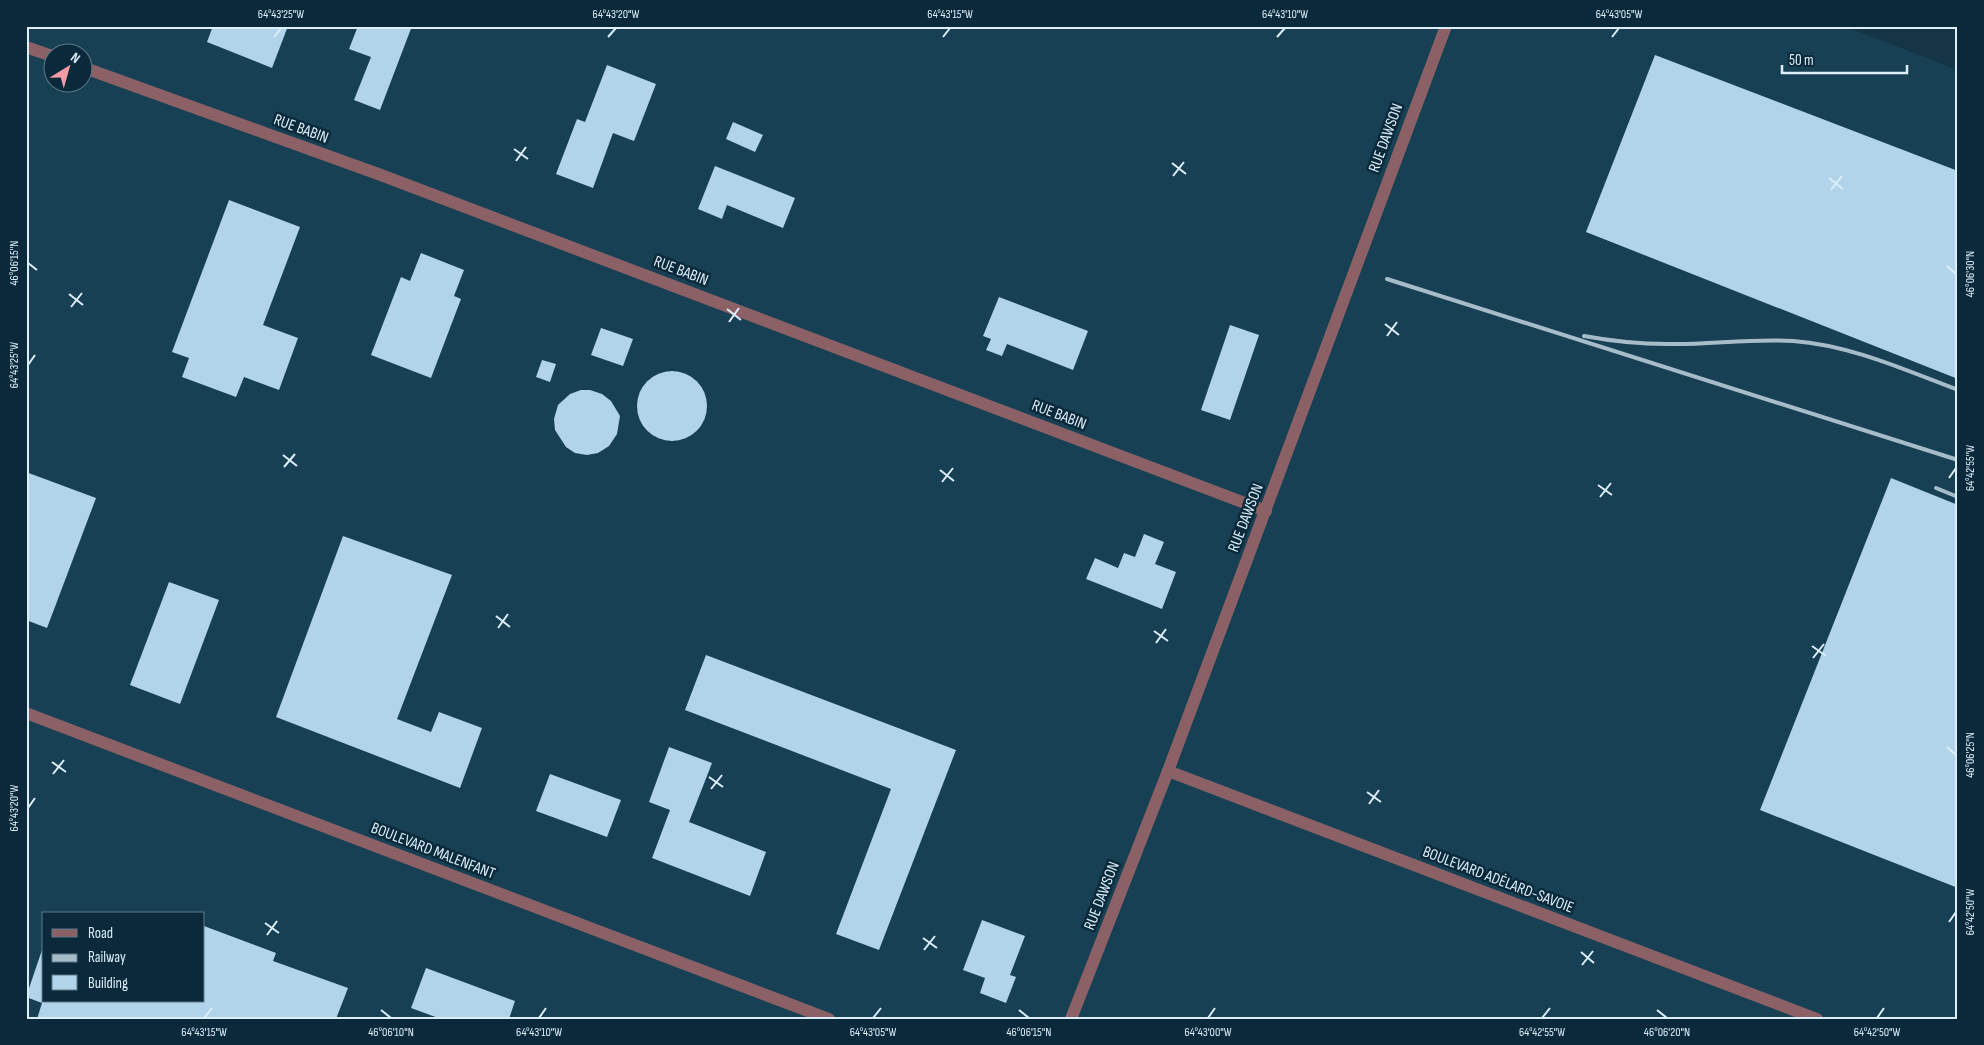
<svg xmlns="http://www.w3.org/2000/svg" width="1984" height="1045" font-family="'Sofia Sans Condensed',sans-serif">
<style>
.built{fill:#174054;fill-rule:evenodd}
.building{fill:#b1d4ea}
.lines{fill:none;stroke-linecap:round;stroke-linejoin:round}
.minor{stroke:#8b6166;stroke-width:12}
.rail{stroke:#a7bcc9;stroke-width:4}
.ticks{fill:none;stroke:#ddeef9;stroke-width:2}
.labels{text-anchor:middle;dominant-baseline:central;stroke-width:5;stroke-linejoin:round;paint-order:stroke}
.street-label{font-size:16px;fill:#ddeef9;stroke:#0a2a3b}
.neatline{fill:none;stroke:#ddeef9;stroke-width:2}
.ticks-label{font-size:12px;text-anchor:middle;fill:#ddeef9}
</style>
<rect width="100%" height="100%" fill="#153445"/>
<path class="built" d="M26 26H1844L1958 70V1019H26ZM52 52H82V82H52ZM44 914H204V1001H44Z"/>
<g class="building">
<path d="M213 26H288L272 68 207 42Z"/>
<path d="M358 26H412L380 110 354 100 371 57 349 49Z"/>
<path d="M1655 55 1958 171V379L1586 232Z"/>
<path d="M607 65 656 84 634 141 613 133 593 188 556 174 577 119 585 122Z"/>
<path d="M733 122 763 135 755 152 726 139Z"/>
<path d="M715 166 795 198 783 228 727 205 722 219 698 209Z"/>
<path d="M229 200 300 227 263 325 298 338 279 390 244 377 236 397 182 377 189 358 172 352Z"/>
<path d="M421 253 464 270 454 296 461 299 431 378 371 355 401 277 410 281Z"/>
<path d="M999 297 1088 331 1073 370 1007 344 1002 356 986 350 991 339 983 336Z"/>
<path d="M1230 325 1259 335 1230 420 1201 410Z"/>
<path d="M601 328 633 339 623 366 591 355Z"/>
<path d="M542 360 556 364 550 382 536 377Z"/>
<circle cx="672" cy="406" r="35"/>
<path d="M581 390H590L602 394 611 401 620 416 617 434 609 446 598 453 587 455 575 453 566 447 555 430 554 419 558 405 570 394Z"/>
<path d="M26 472 96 498 47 628 26 620Z"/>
<path d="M1891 478 1958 505V888L1760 810Z"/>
<path d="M1144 534 1164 542 1155 564 1176 572 1162 609 1086 579 1095 558 1118 568 1124 553 1135 557Z"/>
<path d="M343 536 452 575 397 719 431 732 439 712 482 728 460 788 276 717Z"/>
<path d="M169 582 219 600 180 704 130 685Z"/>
<path d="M706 655 956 750 879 950 836 934 891 789 685 710Z"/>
<path d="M669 747 712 763 689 822 766 852 750 896 652 858 670 810 649 802Z"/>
<path d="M550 774 621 800 607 837 536 811Z"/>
<path d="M982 920 1025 936 1010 975 1016 977 1006 1003 980 993 985 978 963 970Z"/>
<path d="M204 926 276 953 273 961 348 988 336 1019H37L42 1003 26 997 42 950 44 1001H204Z"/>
<path d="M426 968 515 1001 509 1019H441L411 1008Z"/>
</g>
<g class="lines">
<g class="minor">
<path d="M26 47 52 56"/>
<path d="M82 67 381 175 1266 511"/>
<path d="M26 713 829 1019"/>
<path d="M1168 771 1817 1019"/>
<path d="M1071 1019 1168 771 1446 26"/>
</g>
<g class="rail">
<path d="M1387 279 1958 460"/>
<path d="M1584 336C1611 341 1639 344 1667 344 1709 345 1751 338 1793 341 1850 345 1905 370 1958 390"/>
<path d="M1936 488 1958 497"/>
</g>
</g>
<path class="ticks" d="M274 37 281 28M608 37 616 28M943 37 950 28M1277 37 1285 28M1612 37 1619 28M514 149 528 159M516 161 526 147M1172 163 1186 174M1173 176 1184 162M1829 178 1843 189M1831 190 1842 176M28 263 37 270M1947 266 1956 274M69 294 83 305M71 307 82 293M727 309 741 320M729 322 739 308M1385 324 1399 335M1387 336 1397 322M28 365 35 355M283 455 297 466M284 467 295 454M940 470 954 481M1949 478 1956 468M942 482 953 468M1598 485 1612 495M1600 497 1611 483M496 616 510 627M498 628 508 614M1154 631 1168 641M1156 643 1166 629M1812 646 1826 656M1813 658 1824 644M1947 747 1956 755M52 762 66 772M53 774 64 760M709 777 723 787M711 789 722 775M1367 792 1381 802M1369 804 1379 790M28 808 35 798M1949 922 1956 912M265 923 279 933M267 935 277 921M923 938 937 948M924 950 935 936M1581 952 1594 963M1582 965 1593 951M381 1010 391 1018M1019 1010 1029 1018M1657 1010 1667 1018M204 1018 212 1008M539 1018 546 1008M873 1018 881 1008M1208 1018 1215 1008M1542 1018 1550 1008M1877 1018 1884 1008"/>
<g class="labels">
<g class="street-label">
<text transform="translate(301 129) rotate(20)">RUE BABIN</text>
<text transform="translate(1386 138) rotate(-70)">RUE DAWSON</text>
<text transform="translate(681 271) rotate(21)">RUE BABIN</text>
<text transform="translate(1059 415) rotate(21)">RUE BABIN</text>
<text transform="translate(1246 518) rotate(-69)">RUE DAWSON</text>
<text transform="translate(433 851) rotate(21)">BOULEVARD MALENFANT</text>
<text transform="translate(1498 880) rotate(21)">BOULEVARD ADÉLARD-SAVOIE</text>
<text transform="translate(1102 896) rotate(-69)">RUE DAWSON</text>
</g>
</g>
<rect width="1984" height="1045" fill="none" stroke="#0a2a3b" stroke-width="55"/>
<rect x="42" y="912" width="162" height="90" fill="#0a2a3b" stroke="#5e7887"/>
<rect x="52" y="929" width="25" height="8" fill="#8b6166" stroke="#5e7887"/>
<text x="88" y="938" font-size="15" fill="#ddeef9">Road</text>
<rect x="52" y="954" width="25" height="8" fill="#a7bcc9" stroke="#5e7887"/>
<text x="88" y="962" font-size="15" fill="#ddeef9">Railway</text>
<rect x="52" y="975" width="25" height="15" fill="#b1d4ea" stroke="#5e7887"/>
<text x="88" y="988" font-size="15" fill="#ddeef9">Building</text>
<g transform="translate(68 68) rotate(37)"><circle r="24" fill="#0a2a3b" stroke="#5e7887"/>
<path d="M0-4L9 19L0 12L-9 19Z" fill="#f39aa7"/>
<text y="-8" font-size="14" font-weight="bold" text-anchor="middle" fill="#ddeef9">N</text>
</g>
<path d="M1782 65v8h125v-8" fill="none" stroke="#ddeef9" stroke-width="2.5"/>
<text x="1789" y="65" font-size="15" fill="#ddeef9" stroke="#0a2a3b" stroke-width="4" paint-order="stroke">50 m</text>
<rect x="28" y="28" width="1928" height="990" class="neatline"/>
<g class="ticks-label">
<text x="281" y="18">64°43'25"W</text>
<text x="616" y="18">64°43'20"W</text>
<text x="950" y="18">64°43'15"W</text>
<text x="1285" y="18">64°43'10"W</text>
<text x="1619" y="18">64°43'05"W</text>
<text transform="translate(14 263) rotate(-90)" y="4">46°06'15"N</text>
<text transform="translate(1970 274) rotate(-90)" y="4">46°06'30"N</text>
<text transform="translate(14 365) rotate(-90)" y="4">64°43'25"W</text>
<text transform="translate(1970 468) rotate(-90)" y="4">64°42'55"W</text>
<text transform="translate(1970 755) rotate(-90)" y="4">46°06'25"N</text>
<text transform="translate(14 808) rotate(-90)" y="4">64°43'20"W</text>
<text transform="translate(1970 912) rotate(-90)" y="4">64°42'50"W</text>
<text x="204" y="1036">64°43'15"W</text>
<text x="391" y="1036">46°06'10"N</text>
<text x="539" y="1036">64°43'10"W</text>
<text x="873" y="1036">64°43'05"W</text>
<text x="1029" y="1036">46°06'15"N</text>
<text x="1208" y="1036">64°43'00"W</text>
<text x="1542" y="1036">64°42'55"W</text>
<text x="1667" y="1036">46°06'20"N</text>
<text x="1877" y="1036">64°42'50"W</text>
</g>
</svg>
